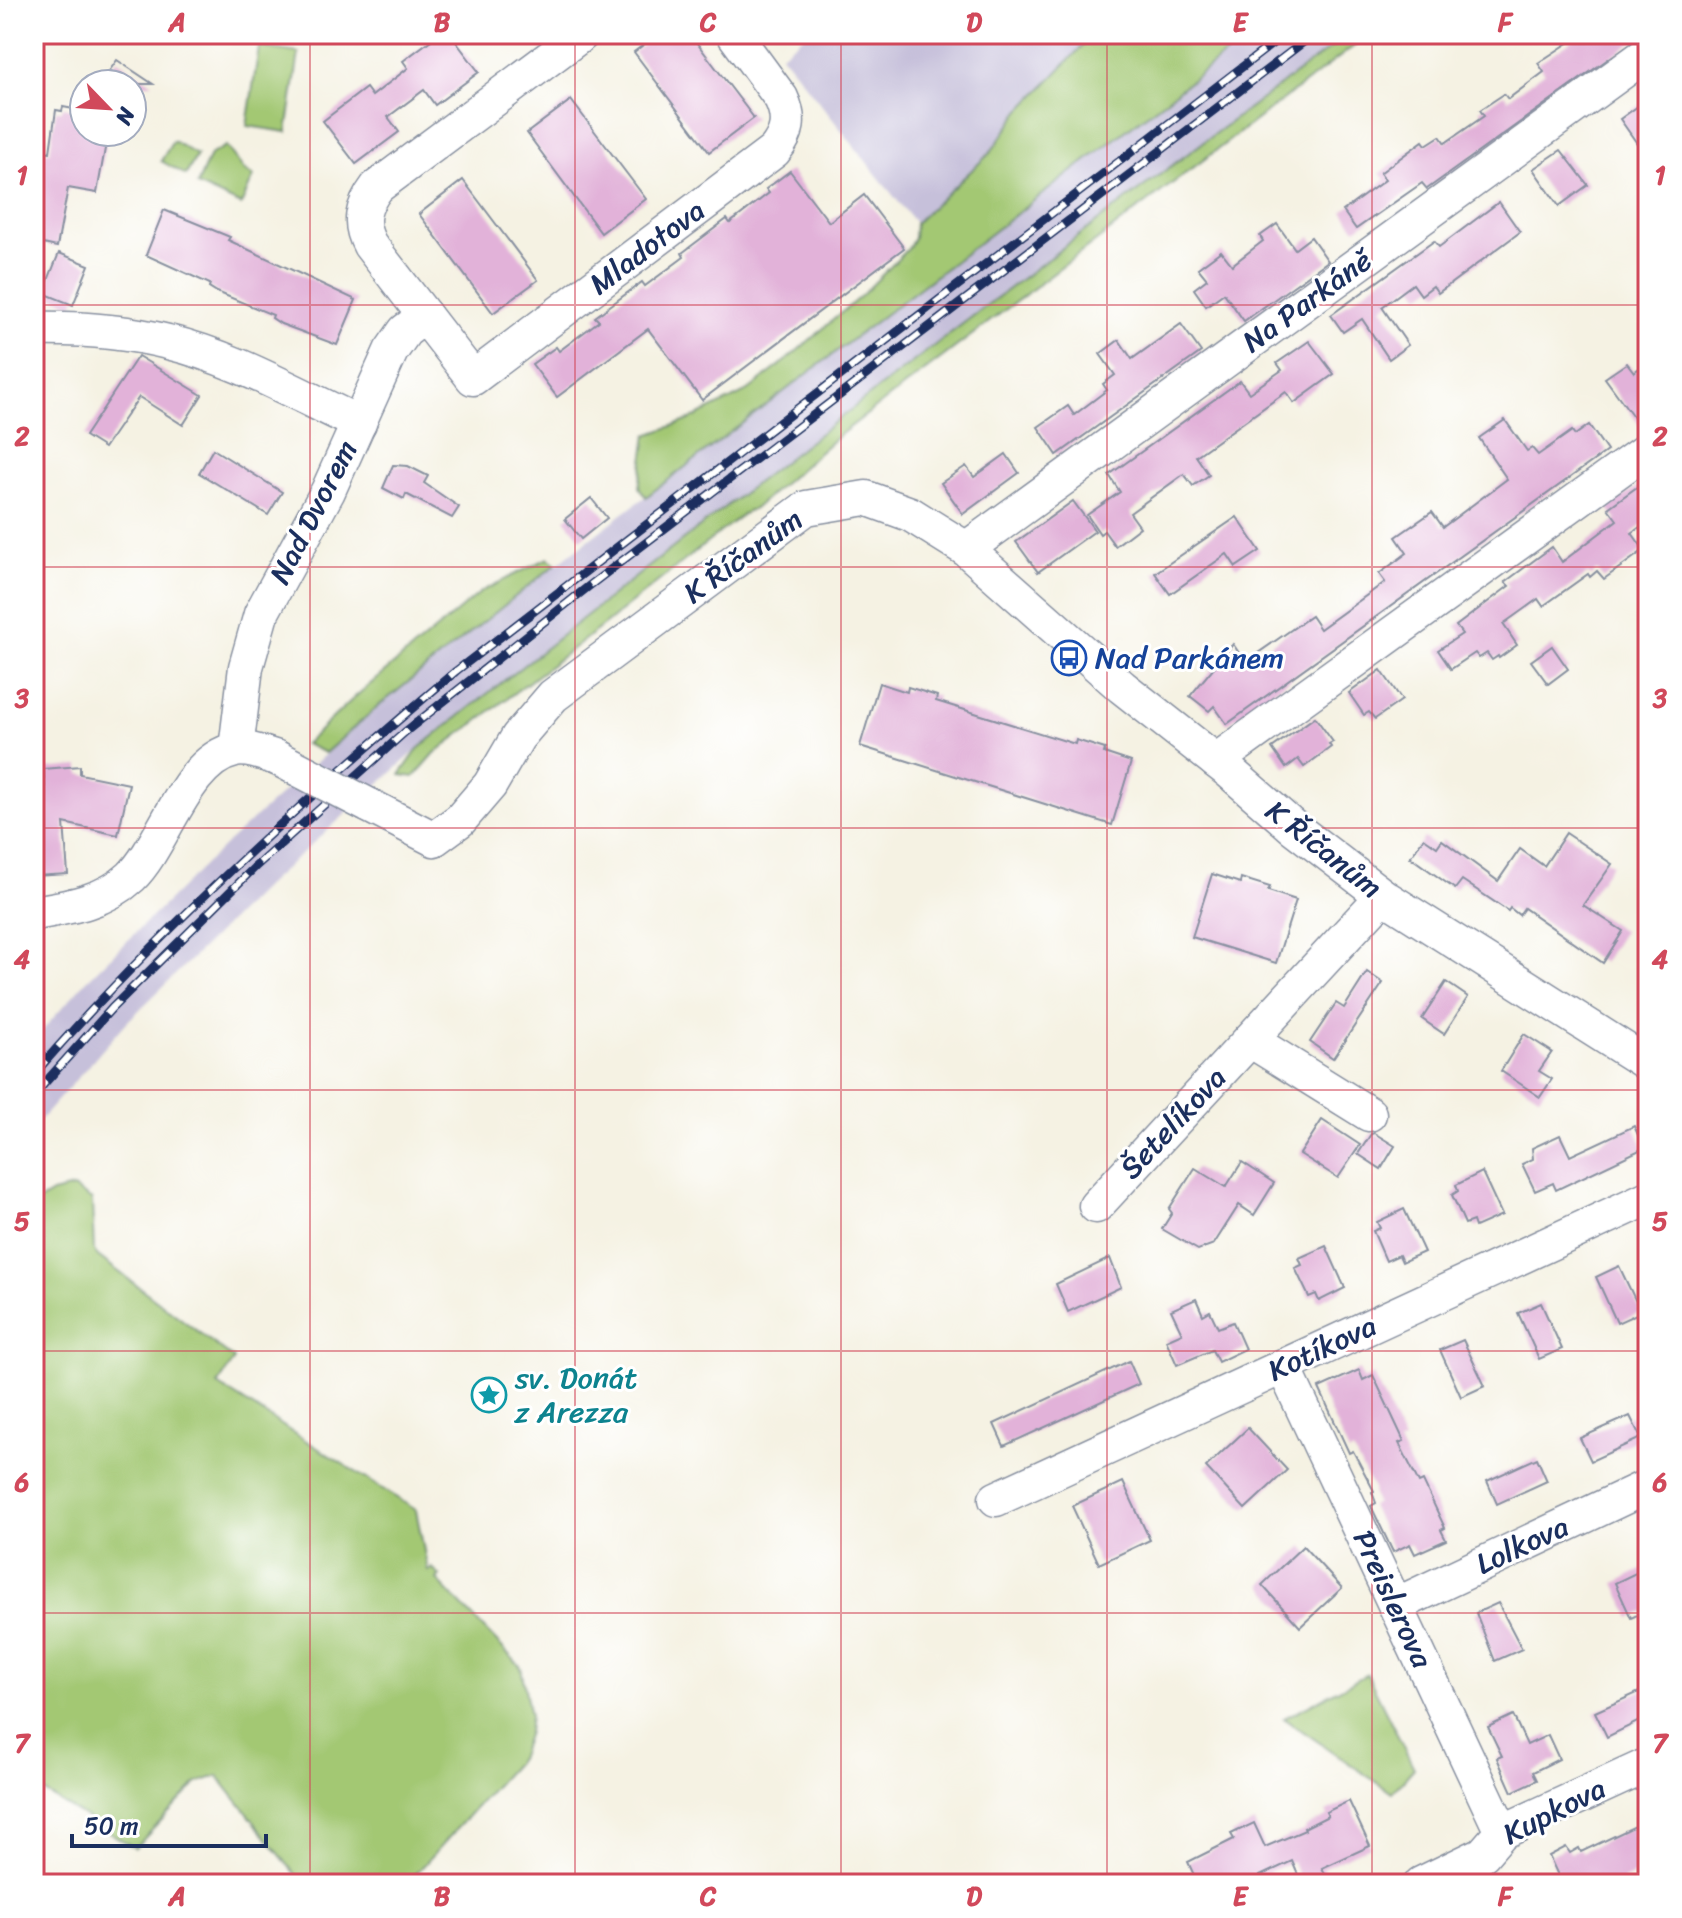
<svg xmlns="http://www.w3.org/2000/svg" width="1682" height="1918" font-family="Sriracha,sans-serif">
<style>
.industrial{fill:#c6c0da}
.green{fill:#a3c873;stroke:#5f7c68;stroke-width:2}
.building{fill:#e2b2d9}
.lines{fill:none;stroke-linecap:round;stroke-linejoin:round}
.minor-casing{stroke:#8890a0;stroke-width:37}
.minor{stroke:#fff;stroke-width:34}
.rail-casing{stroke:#1b2f5e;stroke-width:9}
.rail{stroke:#fff;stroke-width:6;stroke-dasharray:18;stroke-linecap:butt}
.minor-bridge-casing{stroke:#8890a0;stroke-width:37;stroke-linecap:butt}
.minor-bridge{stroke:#fff;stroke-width:34}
.grid{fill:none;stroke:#d1495b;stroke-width:2;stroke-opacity:0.55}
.labels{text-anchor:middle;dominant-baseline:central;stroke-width:6;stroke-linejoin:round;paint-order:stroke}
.street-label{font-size:30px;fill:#1b2f5e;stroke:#fff}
.transit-label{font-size:30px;fill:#164399;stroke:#fff;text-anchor:start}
.culture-label{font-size:30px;fill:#0d838f;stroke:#fff;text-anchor:start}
.neatline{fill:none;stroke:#d1495b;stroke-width:3}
.grid-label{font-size:26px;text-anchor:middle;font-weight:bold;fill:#d1495b}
</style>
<rect width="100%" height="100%" fill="#fff"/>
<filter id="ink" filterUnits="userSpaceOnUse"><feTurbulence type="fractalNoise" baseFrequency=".0125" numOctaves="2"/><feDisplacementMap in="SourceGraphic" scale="16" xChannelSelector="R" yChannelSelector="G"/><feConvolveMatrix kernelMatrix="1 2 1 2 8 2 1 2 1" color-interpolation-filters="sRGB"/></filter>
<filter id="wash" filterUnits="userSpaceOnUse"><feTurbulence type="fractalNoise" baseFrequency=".006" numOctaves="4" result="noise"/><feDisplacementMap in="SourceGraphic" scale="32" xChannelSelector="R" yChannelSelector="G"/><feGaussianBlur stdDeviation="1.8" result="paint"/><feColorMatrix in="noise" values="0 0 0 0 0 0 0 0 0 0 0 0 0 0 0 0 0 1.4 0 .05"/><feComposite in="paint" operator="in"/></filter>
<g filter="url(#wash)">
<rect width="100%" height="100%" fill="#f5f2e3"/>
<g class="industrial">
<path d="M806 34H1094L1020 111 990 153 915 223 781 54Z"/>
<path d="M1252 34H1350L1094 226 602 602 419 748 270 882 127 1022 34 1127V1040L85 982 230 840 381 704 566 557Z"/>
</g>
<g class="green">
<path d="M1094 34H1252L646 497 639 487 647 435 687 421 746 392 783 363 862 295 908 249 914 238 915 223 990 153 1020 111Z"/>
<path d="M1350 34H1370L837 437 754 509 743 514 605 624 435 753 414 777 400 775 419 748C725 505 1034 265 1350 34Z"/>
<path d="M259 47 299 53 287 132 247 126Z"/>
<path d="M173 141 197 155 186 175 161 161Z"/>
<path d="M226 146 245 171 254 176 241 205 197 185 210 155Z"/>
<path d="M548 558 556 564 381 704 325 753 305 744 356 696 482 591Z"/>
<path d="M73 1188 92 1200 94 1251 98 1256 234 1359 218 1385 416 1510 428 1571 432 1568 440 1576 437 1580 521 1667 530 1716 528 1732 519 1759 407 1884H303L218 1776 197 1783 135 1848 34 1786V1204L52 1193Z"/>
<path d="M1367 1674 1414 1768 1392 1793 1284 1718Z"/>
</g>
<g id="blocks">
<g class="building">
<path d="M439 34H450L479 72 435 105 424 90 388 117 399 132 356 164 323 121 366 88 372 96 408 68 403 61Z"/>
<path d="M658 34H690L754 118 709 152 634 52Z"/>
<path d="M1582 34H1643L1427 189 1422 183 1356 229 1343 211 1385 180 1380 173 1423 141 1426 145 1440 136 1445 143 1484 116 1480 110 1504 94 1508 99 1544 72 1538 63Z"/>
<path d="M117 60 153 84H100Z"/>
<path d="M1648 99V159L1620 119Z"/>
<path d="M571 100 646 199 601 233 527 133Z"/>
<path d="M63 107 84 111V132H108L97 193 68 188 57 247 34 242V149L50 152 56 110 62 111Z"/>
<path d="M1561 150 1588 185 1559 206 1533 169Z"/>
<path d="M790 171 829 222 864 195 904 248 702 400 648 329 557 397 532 364 556 347 559 351 599 321 595 317 642 282 645 286 684 257 682 253 727 219 730 223 769 193 766 189Z"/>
<path d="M463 180 538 280 493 313 419 214Z"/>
<path d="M1499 202 1520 232 1438 293 1433 286 1421 295 1413 284 1382 307 1408 345 1389 359 1362 319 1343 332 1331 315 1434 241 1439 247Z"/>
<path d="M164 210 230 237 228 240 356 300 337 345 281 324 272 318 273 315 217 292 209 287 210 284 146 255Z"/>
<path d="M1277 224 1295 249 1311 237 1328 261 1244 321 1224 293 1206 306 1194 289 1207 279 1198 268 1221 251 1232 265 1263 241 1260 236Z"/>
<path d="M59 253 89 265 73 305 43 293Z"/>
<path d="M1181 324 1201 352 1057 455 1038 427 1068 406 1074 415 1107 390 1103 384 1115 375 1100 354 1119 340 1132 359Z"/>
<path d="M1309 341 1334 374 1294 403 1286 392 1196 456 1209 475 1193 486 1184 474 1130 513 1140 527 1115 546 1104 531 1100 534 1087 515 1120 492 1109 475 1240 381 1249 393 1282 370 1277 363Z"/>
<path d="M138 356 202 395 183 425 139 397 104 448 85 436Z"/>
<path d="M1627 363 1634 372 1638 369 1648 382V429L1643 430 1605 378Z"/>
<path d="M1505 420 1527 451 1532 448 1538 455 1572 431 1575 435 1589 425 1607 451 1227 724 1214 706 1209 711 1190 696 1233 644 1245 662 1311 616 1320 629 1385 582 1379 574 1407 553 1396 537 1432 512 1443 527 1507 479 1479 438Z"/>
<path d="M213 449 282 492 268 515 199 473Z"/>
<path d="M1006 454 1019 473 963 514 941 483 966 466 974 477Z"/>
<path d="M393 465 408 466 428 476 424 483 459 507 452 518 406 494 404 499 383 488Z"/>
<path d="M1648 479V521L1632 533 1644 550 1604 579 1597 571 1590 577 1588 574 1543 606 1538 599 1503 624 1517 645 1499 658 1498 656 1492 660 1487 653 1479 658 1475 653 1451 669 1438 650 1462 634 1456 626 1509 586 1505 582 1552 547 1562 562 1617 520 1608 508Z"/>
<path d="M591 498 607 518 581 539 565 519Z"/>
<path d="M1073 501 1095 531 1038 572 1016 542Z"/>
<path d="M1237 517 1260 551 1236 567 1227 554 1170 594 1155 573Z"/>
<path d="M1552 646 1568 669 1548 684 1531 661Z"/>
<path d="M1381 670 1402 700 1375 719 1369 712 1364 715 1349 693Z"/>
<path d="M879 683 907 692 908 687 937 696 936 701 1075 744 1076 740 1105 749 1104 753 1131 762 1112 825 860 746Z"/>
<path d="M1315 717 1333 742 1329 744 1331 747 1304 767 1298 759 1286 768 1272 748Z"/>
<path d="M80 766V774L129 784 118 835 64 823 68 874 34 876V817L47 816 43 769Z"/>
<path d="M1566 833 1612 864 1583 905 1623 931 1603 963 1524 908 1519 915 1510 908 1508 911 1462 880 1455 889 1410 857 1424 838 1437 847 1442 840 1498 881 1520 849 1544 866Z"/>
<path d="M1212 874 1240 883 1241 878 1270 887 1268 891 1296 900 1276 963 1192 937Z"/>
<path d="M1367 972 1383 983 1333 1058 1310 1042 1336 1003 1344 1008Z"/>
<path d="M1446 982 1468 997 1444 1034 1422 1019Z"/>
<path d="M1524 1034 1552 1052 1539 1071 1552 1079 1540 1097 1501 1071Z"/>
<path d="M1322 1120 1360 1145 1338 1178 1300 1154Z"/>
<path d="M1634 1126 1644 1148 1556 1190 1553 1183 1535 1191 1522 1164 1533 1159 1532 1148 1560 1135 1570 1156Z"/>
<path d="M1374 1133 1395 1146 1381 1169 1358 1154 1371 1134Z"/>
<path d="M1242 1162 1274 1183 1254 1215 1239 1205 1214 1244 1198 1250 1162 1229 1172 1213 1169 1209 1195 1168 1226 1187Z"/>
<path d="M1482 1172 1502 1215 1475 1227 1473 1221 1465 1224 1452 1195 1458 1191 1456 1185Z"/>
<path d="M1404 1209 1424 1252 1402 1262 1399 1255 1386 1261 1373 1231 1380 1228 1377 1222Z"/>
<path d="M1326 1246 1345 1288 1319 1301 1316 1294 1309 1297 1295 1268 1302 1265 1299 1258Z"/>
<path d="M1110 1258 1121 1287 1068 1312 1056 1284Z"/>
<path d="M1619 1266 1641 1312 1617 1323 1596 1277Z"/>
<path d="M1196 1299 1203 1315 1210 1311 1218 1328 1233 1322 1245 1349 1218 1362 1212 1350 1177 1365 1166 1340 1182 1333 1171 1310Z"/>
<path d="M1541 1303 1562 1349 1539 1359 1518 1313Z"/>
<path d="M1463 1340 1485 1386 1461 1397 1440 1350Z"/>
<path d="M1129 1361 1139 1384 1004 1446 994 1424Z"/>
<path d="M1359 1370 1363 1380 1373 1375 1404 1441 1399 1443 1419 1483 1423 1481 1445 1528 1441 1530 1446 1540 1415 1554 1410 1544 1393 1552 1371 1506 1376 1503 1372 1492 1374 1491 1353 1451 1349 1453 1319 1388Z"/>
<path d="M1630 1416 1641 1438 1591 1461 1580 1438Z"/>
<path d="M1248 1428 1287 1470 1245 1509 1206 1467Z"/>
<path d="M1537 1458 1547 1481 1497 1504 1487 1481Z"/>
<path d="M1123 1482 1150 1540 1099 1564 1072 1506Z"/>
<path d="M1303 1546 1342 1588 1300 1627 1262 1585Z"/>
<path d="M1648 1567V1610L1631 1618 1615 1583Z"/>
<path d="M1498 1603 1522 1649 1495 1661 1476 1613Z"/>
<path d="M1648 1688V1717L1607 1737 1595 1712Z"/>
<path d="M1513 1715 1527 1745 1548 1735 1559 1759 1533 1772 1537 1780 1512 1792 1497 1758 1502 1756 1488 1727Z"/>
<path d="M1349 1801 1370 1846 1322 1868 1326 1875 1306 1884H1302L1292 1861 1243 1884H1198L1188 1862 1234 1839 1231 1834 1254 1823 1265 1847 1305 1830 1304 1828 1328 1816 1326 1812Z"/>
<path d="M1648 1820V1869L1615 1884H1562L1549 1856 1566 1847 1570 1853 1579 1848 1581 1852Z"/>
</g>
</g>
</g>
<g filter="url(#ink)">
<use href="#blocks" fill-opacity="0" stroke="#8890a0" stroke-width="2"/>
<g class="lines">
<g class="minor-casing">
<g id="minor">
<path d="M582 34 377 187C362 207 358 223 370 245L473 378 774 151C788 134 791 119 781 98L734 34"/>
<path d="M34 329C80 328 123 331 168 342 233 357 298 395 359 423"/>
<path d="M966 549 1648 53"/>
<path d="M236 749 246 667 261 614 328 491 391 351 405 331 425 316"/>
<path d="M1216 761 1648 449"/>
<path d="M368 805 434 839 460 820 490 785 518 737 553 696 806 508 866 498 910 514 966 549 1122 687 1230 772 1293 827 1383 896 1648 1064"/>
<path d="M34 913C69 907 104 902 131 877 165 844 185 760 235 750 248 747 264 754 277 758"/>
<path d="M1250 1040 1369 1114"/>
<path d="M1096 1206 1383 896"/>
<path d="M1283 1366 1502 1832"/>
<path d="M996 1499 1648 1198"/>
<path d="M1396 1605 1648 1486"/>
<path d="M1421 1884 1483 1854 1502 1832 1648 1765"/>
</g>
</g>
<use href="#minor" class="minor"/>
<g class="rail-casing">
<g id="rail">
<path d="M34 1074C162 927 308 796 456 671L1285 34"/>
<path d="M34 1095 112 1008 255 867 405 732 589 586 1314 34"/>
</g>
</g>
<use href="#rail" class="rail"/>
<g class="minor-bridge-casing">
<path id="minor-bridge" d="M277 758 368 805"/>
</g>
<use href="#minor-bridge" class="minor-bridge"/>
</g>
</g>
<path class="grid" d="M310 34V1884M575 34V1884M841 34V1884M1107 34V1884M1372 34V1884M34 305H1648M34 567H1648M34 828H1648M34 1090H1648M34 1351H1648M34 1613H1648"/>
<defs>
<g id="bus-ring" transform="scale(1.8)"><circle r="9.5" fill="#fff" stroke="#1a4fb4" stroke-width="1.5"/><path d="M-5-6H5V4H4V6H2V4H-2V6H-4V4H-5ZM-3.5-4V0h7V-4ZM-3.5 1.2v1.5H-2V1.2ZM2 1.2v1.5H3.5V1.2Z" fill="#1a4fb4"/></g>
<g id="sight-ring" transform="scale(1.8)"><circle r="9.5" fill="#fff" stroke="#0f9aa8" stroke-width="1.5"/><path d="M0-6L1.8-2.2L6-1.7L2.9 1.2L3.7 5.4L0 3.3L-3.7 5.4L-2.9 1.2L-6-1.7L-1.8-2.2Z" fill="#0f9aa8"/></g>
</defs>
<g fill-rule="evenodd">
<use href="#bus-ring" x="1069" y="658"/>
<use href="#sight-ring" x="489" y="1395"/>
</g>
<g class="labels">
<g class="street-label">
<text transform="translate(647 247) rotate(-37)">Mladotova</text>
<text transform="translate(1307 301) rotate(-36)">Na Parkáně</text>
<text transform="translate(313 512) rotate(-63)">Nad Dvorem</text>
<text transform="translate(743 556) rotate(-36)">K Říčanům</text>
<text transform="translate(1324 849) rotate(38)">K Říčanům</text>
<text transform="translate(1173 1123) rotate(-47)">Šetelíkova</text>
<text transform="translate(1322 1348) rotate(-25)">Kotíkova</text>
<text transform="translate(1522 1545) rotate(-25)">Lolkova</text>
<text transform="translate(1393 1599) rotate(65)">Preislerova</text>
<text transform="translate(1554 1811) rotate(-27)">Kupkova</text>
</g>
<g class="transit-label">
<text x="1095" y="658">Nad Parkánem</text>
</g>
<g class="culture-label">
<text x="515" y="1378">sv. Donát<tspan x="515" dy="34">z Arezza</tspan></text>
</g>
</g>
<rect width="1682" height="1918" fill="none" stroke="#fff" stroke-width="88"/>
<g transform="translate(108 108) rotate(115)"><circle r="38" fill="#ffffff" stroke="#a4acbf" stroke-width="2"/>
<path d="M0-6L14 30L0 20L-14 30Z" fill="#d1495b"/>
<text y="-12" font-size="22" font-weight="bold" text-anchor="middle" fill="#1b2f5e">N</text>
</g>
<path d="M72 1834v12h194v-12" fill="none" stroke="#1b2f5e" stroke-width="4"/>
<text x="84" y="1834" font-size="24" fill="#1b2f5e" stroke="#ffffff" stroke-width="6" paint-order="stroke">50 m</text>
<rect x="44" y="44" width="1594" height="1830" class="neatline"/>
<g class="grid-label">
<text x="177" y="31">A</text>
<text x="442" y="31">B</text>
<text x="708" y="31">C</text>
<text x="974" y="31">D</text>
<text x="1240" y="31">E</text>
<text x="1505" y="31">F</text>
<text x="22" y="184">1</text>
<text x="1660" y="184">1</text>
<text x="22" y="445">2</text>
<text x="1660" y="445">2</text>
<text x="22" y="707">3</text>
<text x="1660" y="707">3</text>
<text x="22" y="968">4</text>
<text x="1660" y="968">4</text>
<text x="22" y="1230">5</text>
<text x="1660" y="1230">5</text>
<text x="22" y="1491">6</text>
<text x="1660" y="1491">6</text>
<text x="22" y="1752">7</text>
<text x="1660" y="1752">7</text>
<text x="177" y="1905">A</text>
<text x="442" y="1905">B</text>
<text x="708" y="1905">C</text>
<text x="974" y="1905">D</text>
<text x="1240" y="1905">E</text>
<text x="1505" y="1905">F</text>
</g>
</svg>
